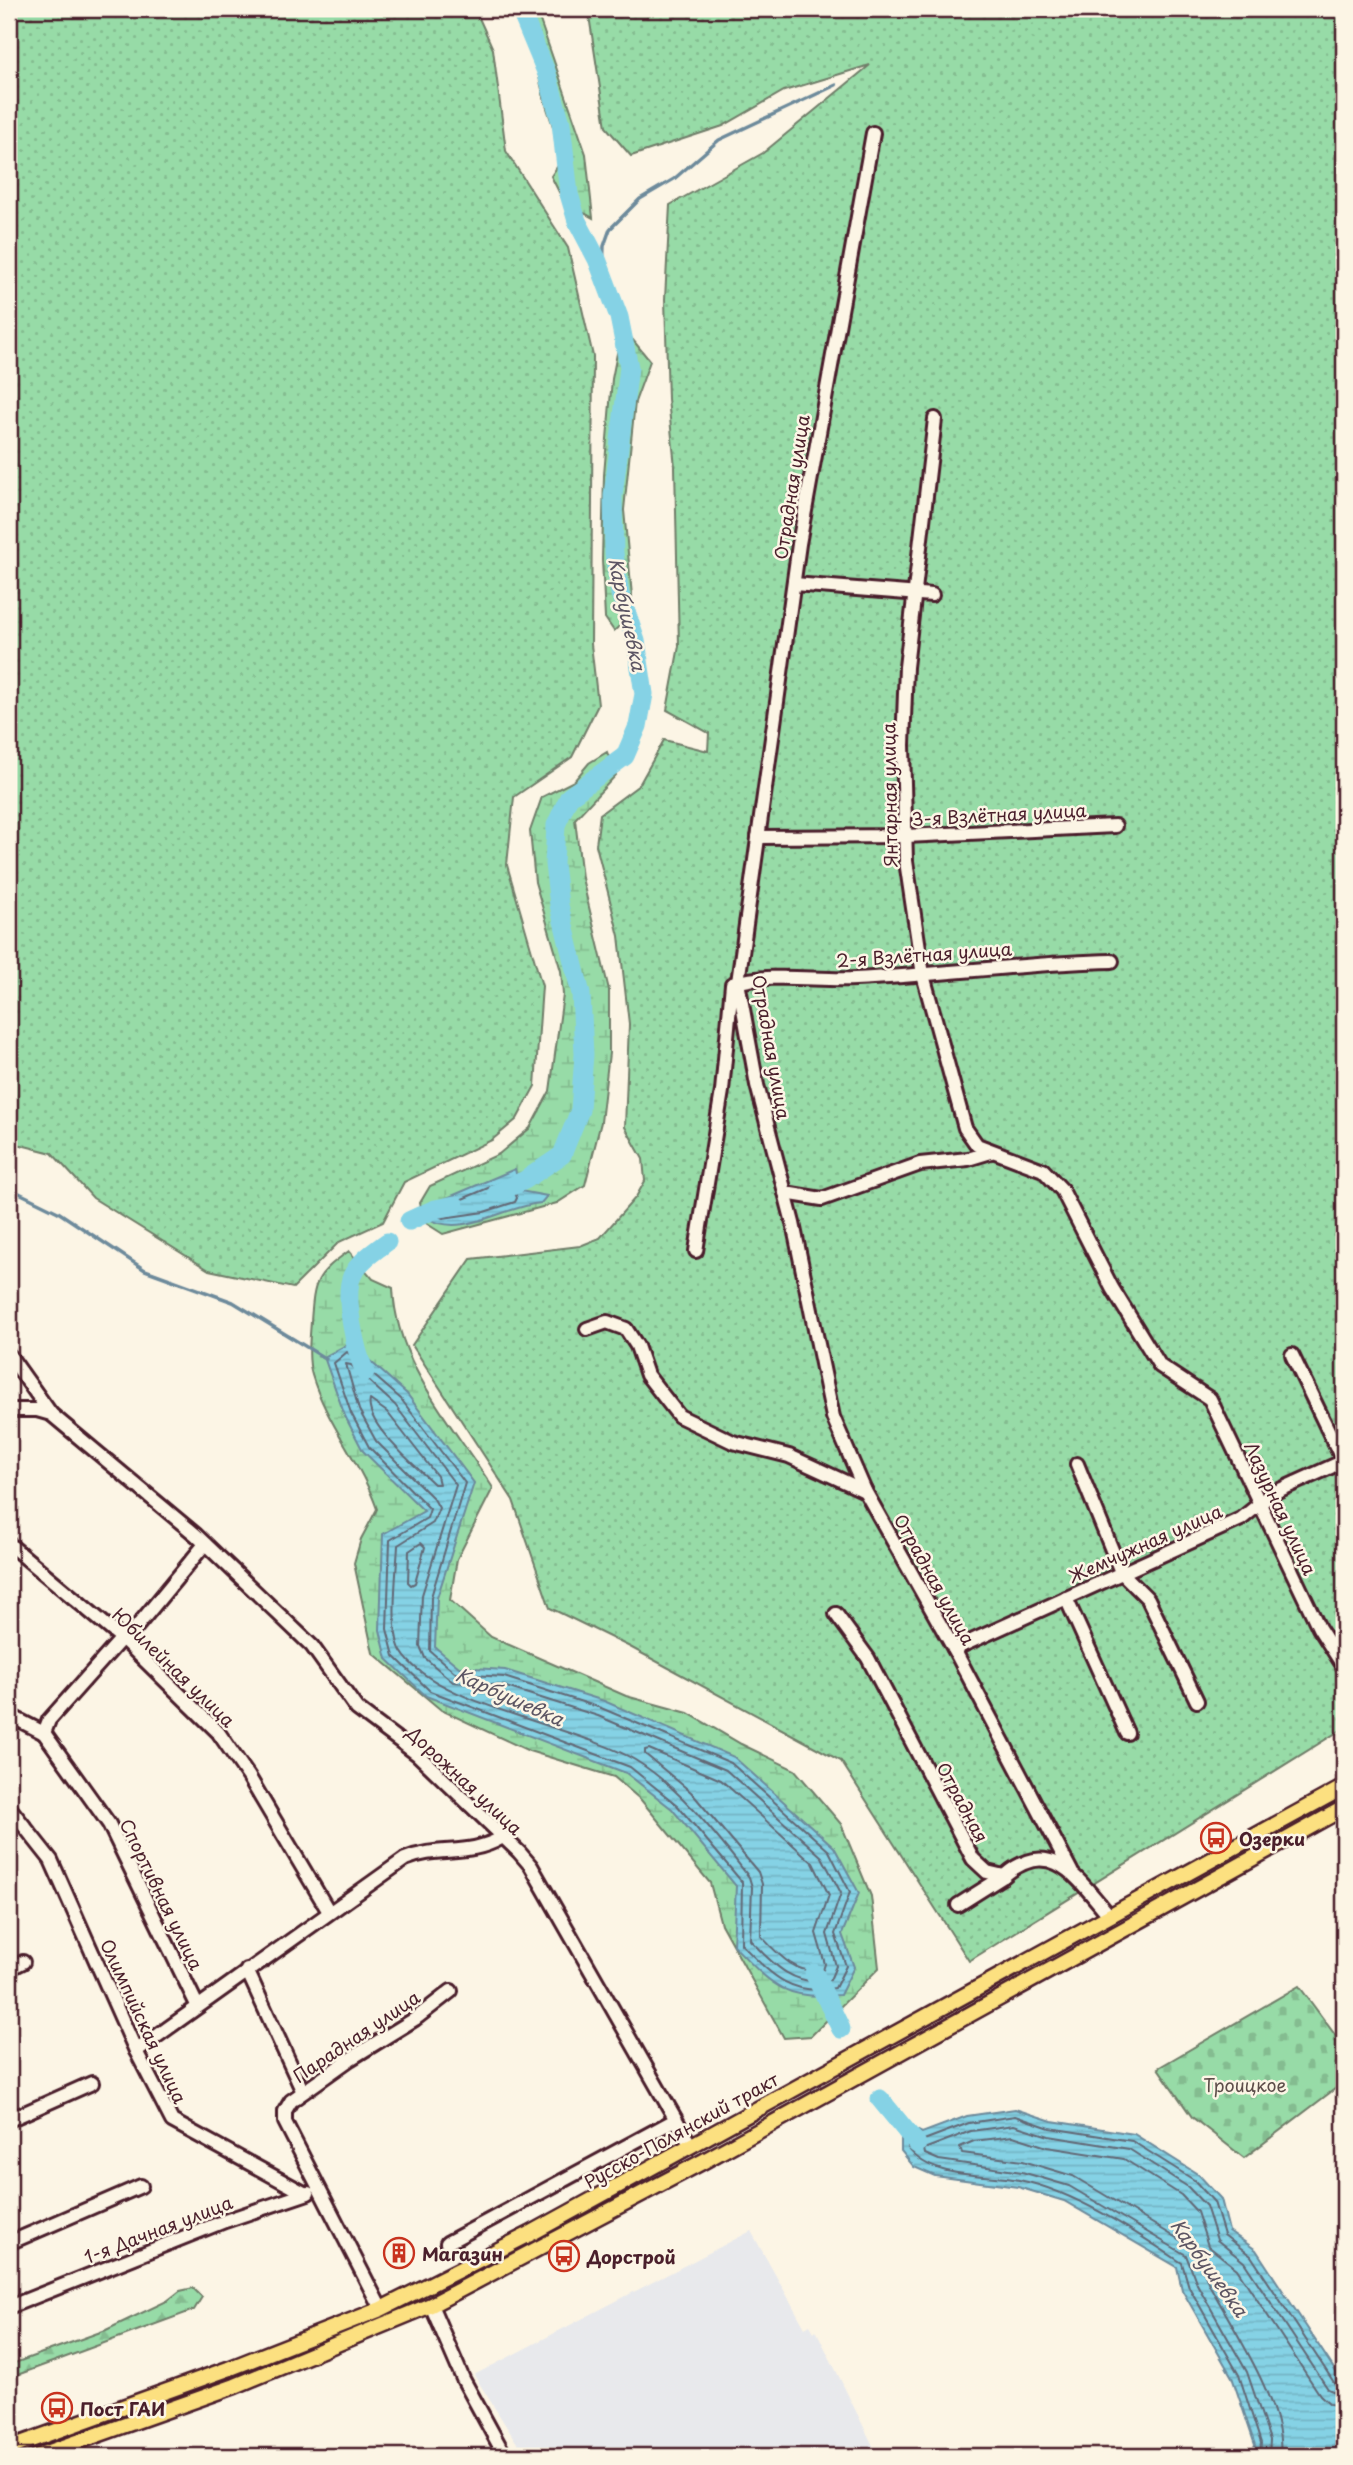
<svg xmlns="http://www.w3.org/2000/svg" width="1353" height="2465" font-family="'Playpen Sans',sans-serif">
<style>
.built{fill:#e8e9ec}
.grass{fill:url(#grass-dots);stroke:#707d69;stroke-width:2}
.forest{fill:url(#forest-firs);stroke:#707d69;stroke-width:2}
.wetland{fill:url(#wetland-marsh);stroke:#707d69;stroke-width:2}
.cemetery{fill:url(#cemetery-stones);stroke:#707d69;stroke-width:2}
.water{fill:url(#water-rules);stroke:#6d8a9b;stroke-width:2}
.lines{fill:none;stroke-linecap:round;stroke-linejoin:round}
.shore{stroke:#626775;stroke-width:2}
.stream{stroke:#6d8a9b;stroke-width:3.5}
.river{stroke:#85d2e5;stroke-width:19}
.minor-casing{stroke:#4a1f2b;stroke-width:18}
.major-casing{stroke:#4a1f2b;stroke-width:19}
.minor{stroke:#fcf5e5;stroke-width:12}
.major{stroke:#fce080;stroke-width:14}
.labels{text-anchor:middle;dominant-baseline:central;stroke-width:5;stroke-linejoin:round;paint-order:stroke}
.street-label{font-size:18px;fill:#4a1f2b;stroke:#fcf5e5}
.poi-label{font-size:18px;font-weight:bold;fill:#4a1f2b;stroke:#fcf5e5;text-anchor:start}
.park-label{font-size:18px;fill:#5d4e4a;stroke:#fcf5e5}
.water-label{font-size:19px;font-style:italic;fill:#5c5563;stroke:#fcf5e5}
</style>
<defs>
<pattern id="grass-dots" width="8" height="8" patternUnits="userSpaceOnUse" patternTransform="scale(1.75)"><rect width="8" height="8" fill="#97dba7"/><path d="M2 2h.1M6 6h.1" fill="none" stroke="#84bc90" stroke-width="1.8" stroke-linecap="round"/></pattern>
<pattern id="forest-firs" width="22" height="20" patternUnits="userSpaceOnUse" patternTransform="scale(1.75)"><rect width="22" height="20" fill="#97dba7"/><path d="M5 1l3.5 6h-7zM16 11l3.5 6h-7z" fill="#84bc90"/></pattern>
<pattern id="wetland-marsh" width="20" height="14" patternUnits="userSpaceOnUse" patternTransform="scale(1.75)"><rect width="20" height="14" fill="#97dba7"/><path d="M1 5h8M5 5V1M11 12h8M15 12V8" fill="none" stroke="#84bc90"/></pattern>
<pattern id="cemetery-stones" width="16" height="16" patternUnits="userSpaceOnUse" patternTransform="scale(1.75)"><rect width="16" height="16" fill="#97dba7"/><path d="M2 7V4a2 2 0 0 1 4 0v3zM10 15v-3a2 2 0 0 1 4 0v3z" fill="#84bc90"/></pattern>
<pattern id="water-rules" width="6" height="5" patternUnits="userSpaceOnUse" patternTransform="scale(1.75)"><rect width="6" height="5" fill="#85d2e5"/><path d="M0 2.5h6" fill="none" stroke="#74b4c5"/></pattern>
</defs>
<rect width="100%" height="100%" fill="#fcf5e5"/>
<filter id="ink" filterUnits="userSpaceOnUse"><feTurbulence type="fractalNoise" baseFrequency=".0143" numOctaves="2"/><feDisplacementMap in="SourceGraphic" scale="14" xChannelSelector="R" yChannelSelector="G"/><feConvolveMatrix kernelMatrix="1 2 1 2 8 2 1 2 1" color-interpolation-filters="sRGB"/></filter>
<g filter="url(#ink)">
<path class="built" d="M751 2231 805 2328 810 2325 814 2332 816 2330 878 2456H525L474 2375Z"/>
<g class="grass">
<path d="M9 9H475L493 49 506 151 568 248 593 356 591 644 598 705 572 757 514 797 507 865 542 986 535 1086 517 1119 492 1140 404 1182 383 1222 339 1242 293 1288 209 1270 93 1198 52 1153 9 1142Z"/>
<path d="M588 9H1344V1728L969 1961 841 1761 630 1647 550 1608 513 1500 412 1345 471 1259 580 1246 600 1238 636 1197 645 1181 643 1159 625 1127 629 1024 619 936 596 845 600 814 639 785 664 740 708 751 709 733 667 710 679 646 675 467 668 399 665 299 670 205 763 153 870 65 784 91 723 126 631 156 606 127Z"/>
</g>
<path class="forest" d="M193 2288 202 2297 194 2310 9 2378V2365L106 2330 167 2301 180 2291Z"/>
<g class="wetland">
<path d="M536 9 586 154 593 218 564 202 551 176 561 161 559 145 545 102 523 10Z"/>
<path d="M628 334 650 361 635 402 624 510 632 596 625 621 614 631 605 618 602 560 604 475 612 379 619 343Z"/>
<path d="M607 752 616 775 575 819 582 878 609 990V1053L601 1122 585 1185 557 1203 443 1234 424 1222 420 1203 430 1186 499 1154 530 1128 550 1091 563 995 561 971 535 882 530 831 542 797 574 781 589 763Z"/>
<path d="M349 1251 373 1279 393 1288C396 1365 453 1425 493 1488L457 1559 450 1600 491 1637 626 1696 688 1713 741 1744 795 1770 841 1824 871 1896 879 1968 811 2036 784 2038 721 1924 710 1883 641 1800 614 1777 529 1751 441 1710 373 1653 354 1563 361 1539 377 1509C361 1462 326 1423 312 1375 307 1358 310 1338 311 1321 314 1281 315 1275 349 1251Z"/>
</g>
<path class="cemetery" d="M1299 1986 1344 2047V2082L1244 2158 1192 2117 1158 2068Z"/>
<g class="water">
<path d="M515 1169 520 1191 547 1196 541 1203C504 1206 462 1239 427 1218L435 1203Z"/>
<path d="M350 1343 407 1394 474 1483 437 1598 435 1647 459 1667 505 1670 604 1701 734 1757 834 1847 859 1893 842 1934 854 1967 840 1995C783 2001 770 1983 733 1945L736 1886 672 1809 626 1773 426 1696 387 1659 380 1630 383 1534 424 1511 363 1451 345 1416 324 1357Z"/>
<path d="M1015 2109 1052 2121 1134 2134 1199 2175 1221 2199 1229 2231 1256 2250 1344 2384V2456H1253L1255 2445 1232 2377 1182 2290 1177 2267 1064 2201 1018 2187 935 2176 914 2167 901 2151V2122L922 2133 967 2116Z"/>
</g>
<g class="lines">
<g class="shore">
<path d="M507 1180 511 1182 517 1198 515 1202 484 1212 443 1218 438 1216 441 1208Z"/>
<path d="M347 1352 401 1399 465 1483 431 1597 430 1651 457 1674 504 1677 601 1708 731 1763 829 1851 850 1892 835 1934 846 1966 835 1988C790 1997 770 1973 741 1944L742 1882 677 1805 630 1767 430 1691 394 1656 387 1629 390 1540 427 1518 430 1509 369 1447 351 1413 334 1363Z"/>
<path d="M346 1364 351 1365 395 1405 456 1485 422 1595 420 1646 425 1658 453 1682 503 1686 598 1716 726 1770 822 1857 841 1893 827 1934 836 1966 830 1980C794 1988 772 1963 750 1940L752 1887 749 1877C716 1835 681 1788 635 1760 580 1727 432 1704 401 1651 389 1629 397 1570 398 1545L433 1523 439 1508 434 1499 376 1441 359 1410Z"/>
<path d="M370 1400 387 1412 437 1476 439 1484H434C417 1467 364 1424 370 1400Z"/>
<path d="M421 1543 425 1547 415 1583 411 1585 408 1582 409 1551Z"/>
<path d="M649 1749 721 1780 813 1863 829 1895 816 1933 825 1964 823 1970C796 1976 777 1953 761 1936L762 1884 758 1872 691 1792 645 1754V1750Z"/>
<path d="M1260 2456 1261 2443 1239 2375 1189 2287 1182 2263C1134 2231 1074 2191 1019 2180 982 2173 932 2180 908 2148L909 2137 924 2140 969 2123 1015 2116 1050 2128 1132 2141 1194 2180 1214 2202 1224 2235 1251 2256 1335 2384 1344 2387"/>
<path d="M1269 2456 1270 2440 1247 2372 1197 2284 1186 2255 1069 2186 1022 2172 939 2160 925 2154 924 2149 971 2131 1014 2125 1049 2136 1129 2149 1188 2187 1206 2206 1217 2240 1244 2262 1328 2389 1344 2396"/>
<path d="M1280 2456C1286 2406 1232 2327 1209 2284 1203 2272 1204 2259 1195 2249L1073 2176 1023 2161 962 2153 960 2147 974 2141 1013 2136 1047 2147 1124 2159 1181 2195 1197 2212 1208 2246 1237 2269 1320 2395 1330 2404 1344 2406"/>
</g>
<g class="stream">
<path d="M603 274 604 246 610 229 640 199 674 179 719 140 836 85"/>
<path d="M9 1188 58 1212 145 1270 233 1302 326 1359"/>
</g>
<g class="river">
<path d="M497 1193 525 1180 562 1155 580 1110 584 1054 581 994 559 905 554 864 556 825 569 797 625 756 638 726 644 694 636 641 620 594 614 553 613 496 629 367 619 317 597 259 577 221 569 194 561 123 547 74 520 9"/>
<path d="M409 1221 435 1209 455 1205"/>
<path d="M365 1372C356 1352 343 1297 352 1276 358 1262 375 1251 387 1242"/>
<path d="M814 1973 841 2029"/>
<path d="M880 2099 917 2144"/>
</g>
<g class="minor-casing">
<g id="minor">
<path d="M873 133 799 544 738 982 757 1085 793 1223 833 1417 865 1491 954 1649 1071 1871"/>
<path d="M935 419 906 667 903 745 906 861 923 975 965 1128 977 1145 1043 1170 1062 1190 1112 1288 1160 1366 1210 1399 1319 1628 1344 1667"/>
<path d="M794 584 932 595"/>
<path d="M758 837 906 836 1115 826"/>
<path d="M785 1193 822 1199 920 1164 968 1159 991 1152"/>
<path d="M696 1251 722 1091 732 984C771 972 815 981 855 979 941 975 1025 963 1112 961"/>
<path d="M587 1329 607 1322 626 1329 637 1346 647 1375 679 1416 733 1442 789 1456 865 1491"/>
<path d="M9 1355 51 1414"/>
<path d="M1292 1355 1344 1463"/>
<path d="M9 1410H37L51 1414 196 1535 312 1646 357 1709 417 1754 519 1852 531 1866 691 2146"/>
<path d="M1077 1464 1121 1572 1148 1599 1197 1701"/>
<path d="M9 1544 125 1641 218 1732 249 1777 329 1912"/>
<path d="M1066 1598 1127 1733"/>
<path d="M836 1614 868 1658 973 1859 987 1872 1004 1876C1052 1834 1079 1881 1110 1916"/>
<path d="M125 1641 205 1544"/>
<path d="M954 1649 1241 1519 1273 1493 1344 1461"/>
<path d="M9 1715 44 1733"/>
<path d="M44 1733 109 1824 197 2005"/>
<path d="M44 1733 49 1720 122 1638"/>
<path d="M9 1807 51 1860 136 2051 172 2121 304 2193"/>
<path d="M958 1905 1004 1876"/>
<path d="M9 1969 23 1962"/>
<path d="M247 1970 303 2092"/>
<path d="M136 2051 405 1859C438 1845 468 1857 501 1838"/>
<path d="M9 2120 92 2083"/>
<path d="M9 2243 141 2186"/>
<path d="M447 2243 675 2120"/>
<path d="M431 2305 463 2379 505 2456"/>
<path d="M9 2307 225 2221 308 2193"/>
<path d="M381 2309 285 2122V2111L291 2101 350 2059 415 2019 451 1991"/>
</g>
</g>
<g class="major-casing">
<g id="major">
<path d="M9 2448 228 2369 381 2309 530 2234 1344 1787"/>
<path d="M38 2456 235 2386 431 2305 704 2161 1344 1808"/>
</g>
</g>
<use href="#minor" class="minor"/>
<use href="#major" class="major"/>
</g>
</g>
<defs>
<g id="bus-ring" transform="scale(1.575)"><circle r="9.5" fill="#fcf5e5" stroke="#c8321e" stroke-width="1.5"/><path d="M-5-6H5V4H4V6H2V4H-2V6H-4V4H-5ZM-3.5-4V0h7V-4ZM-3.5 1.2v1.5H-2V1.2ZM2 1.2v1.5H3.5V1.2Z" fill="#c8321e"/></g>
<g id="building-ring" transform="scale(1.575)"><circle r="9.5" fill="#fcf5e5" stroke="#c8321e" stroke-width="1.5"/><path d="M-4-6H4V6H1V3H-1V6H-4ZM-2.5-4.3h1.7v1.8h-1.7ZM.8-4.3h1.7v1.8H.8ZM-2.5-1h1.7V.8h-1.7ZM.8-1h1.7V.8H.8Z" fill="#c8321e"/></g>
</defs>
<g fill-rule="evenodd">
<use href="#bus-ring" x="1216" y="1838"/>
<use href="#building-ring" x="399" y="2253"/>
<use href="#bus-ring" x="564" y="2256"/>
<use href="#bus-ring" x="57" y="2408"/>
</g>
<g class="labels">
<g class="street-label">
<text transform="translate(791 487) rotate(-81)">Отрадная улица</text>
<text transform="translate(889 795) rotate(-91)">Янтарная улица</text>
<text transform="translate(999 814) rotate(-3)">3-я Взлётная улица</text>
<text transform="translate(924 954) rotate(-4)">2-я Взлётная улица</text>
<text transform="translate(772 1047) rotate(80)">Отрадная улица</text>
<text transform="translate(1281 1508) rotate(65)">Лазурная улица</text>
<text transform="translate(1145 1543) rotate(-24)">Жемчужная улица</text>
<text transform="translate(935 1579) rotate(61)">Отрадная улица</text>
<text transform="translate(174 1667) rotate(44)">Юбилейная улица</text>
<text transform="translate(465 1780) rotate(43)">Дорожная улица</text>
<text transform="translate(963 1802) rotate(62)">Отрадная</text>
<text transform="translate(162 1894) rotate(64)">Спортивная улица</text>
<text transform="translate(144 2021) rotate(65)">Олимпийская улица</text>
<text transform="translate(356 2036) rotate(-34)">Парадная улица</text>
<text transform="translate(681 2130) rotate(-29)">Русско-Полянский тракт</text>
<text transform="translate(158 2229) rotate(-21)">1-я Дачная улица</text>
</g>
<g class="poi-label">
<text x="1239" y="1838">Озерки</text>
<text x="422" y="2253">Магазин</text>
<text x="587" y="2256">Дорстрой</text>
<text x="80" y="2408">Пост ГАИ</text>
</g>
<g class="park-label">
<text x="1245" y="2084">Троицкое</text>
</g>
<g class="water-label">
<text transform="translate(628 614) rotate(78)">Карбушевка</text>
<text transform="translate(510 1696) rotate(24)">Карбушевка</text>
<text transform="translate(1210 2267) rotate(54)">Карбушевка</text>
</g>
</g>
<rect width="1353" height="2465" fill="none" stroke="#fcf5e5" stroke-width="35"/>
<rect x="18" y="18" width="1318" height="2430" fill="none" stroke="#4a1f2b" stroke-width="2.5" filter="url(#ink)"/>
</svg>
